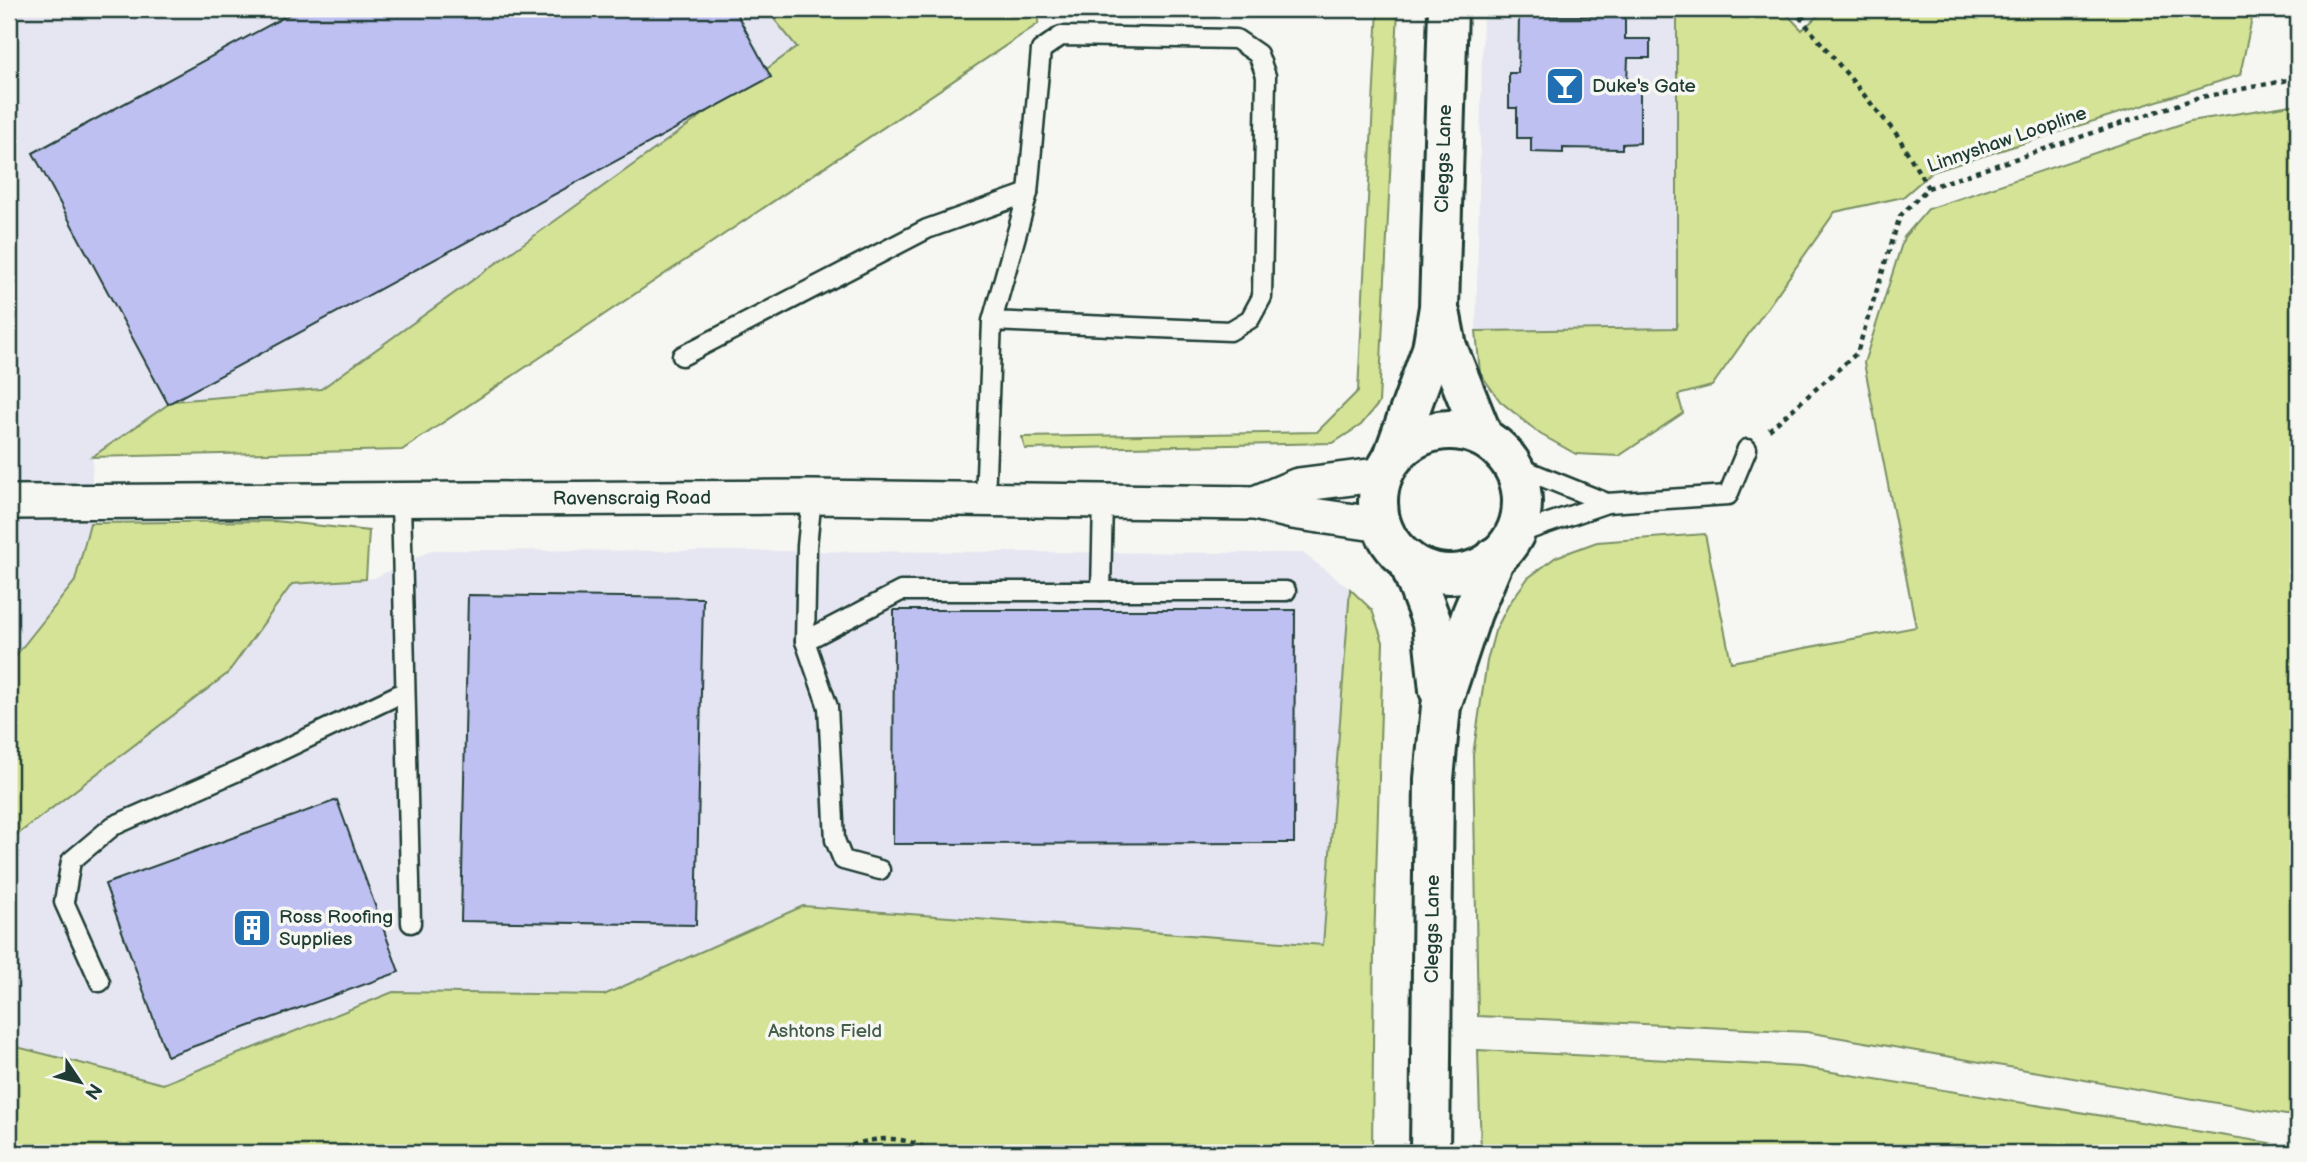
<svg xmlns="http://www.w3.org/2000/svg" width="2307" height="1162" font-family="'Balsamiq Sans',sans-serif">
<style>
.built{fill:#e6e6f2}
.green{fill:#d4e396;stroke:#7a9065;stroke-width:2}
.building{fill:#bfc0f2;stroke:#1f3d34;stroke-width:2}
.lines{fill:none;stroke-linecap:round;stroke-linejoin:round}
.lane-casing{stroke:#1f3d34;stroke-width:23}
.street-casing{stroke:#1f3d34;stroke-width:38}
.primary-casing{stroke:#1f3d34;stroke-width:44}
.path{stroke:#1f3d34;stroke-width:4.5;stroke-dasharray:5 5;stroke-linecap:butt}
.lane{stroke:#f6f6f2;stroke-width:18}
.street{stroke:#f6f6f2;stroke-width:33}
.primary{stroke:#f6f6f2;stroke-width:38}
.labels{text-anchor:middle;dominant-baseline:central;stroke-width:7;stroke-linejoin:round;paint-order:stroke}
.poi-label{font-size:19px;fill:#1f3d34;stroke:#f6f6f2;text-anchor:start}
.street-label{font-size:19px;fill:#1f3d34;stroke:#f6f6f2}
.park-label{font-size:19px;fill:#435e48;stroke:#f6f6f2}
</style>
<rect width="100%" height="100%" fill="#f6f6f2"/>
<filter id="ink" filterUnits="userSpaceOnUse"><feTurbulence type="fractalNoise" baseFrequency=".0143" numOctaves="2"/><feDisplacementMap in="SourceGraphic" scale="14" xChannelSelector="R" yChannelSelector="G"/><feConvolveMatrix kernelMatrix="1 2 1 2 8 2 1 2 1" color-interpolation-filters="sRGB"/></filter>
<g filter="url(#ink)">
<g class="built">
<path d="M9 9H766L797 46 321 389 173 401 93 456 90 523 76 581 9 664Z"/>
<path d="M1483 9 1677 10V328L1476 331Z"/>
<path d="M432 550 1303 553 1350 589 1323 945 803 906 604 995 393 992 163 1084 9 1045V841L227 674 292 584 374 578Z"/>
</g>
<g class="green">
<path d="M766 9H1039L1038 24 402 450 92 457 173 401 321 389 797 47Z"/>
<path d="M1378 9H1398L1379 403 1361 425 1333 443 1025 449 1022 437 1317 432 1358 391Z"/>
<path d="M1523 9H1782L1802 30 1824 10 2254 9 2240 75 1932 172 1903 197 1835 212 1712 386 1678 395 1683 413 1619 456 1576 454 1540 434 1500 401 1480 373 1476 331 1677 328V10Z"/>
<path d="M2298 104V1117L1807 1032 1478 1016 1473 755 1487 661 1495 631 1509 604 1528 578 1556 557 1597 542 1705 534 1731 662 1916 627 1864 363 1904 237 1928 209 2190 121Z"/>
<path d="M275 521 369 531 366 579 292 584 227 674 9 841V664L75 581 90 523Z"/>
<path d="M1350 589 1372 610 1383 642 1374 946 1372 1153H9V1045L163 1084 393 992 604 995 803 906 1323 945Z"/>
<path d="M1478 1050 1801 1067 2270 1143 2256 1153H1481Z"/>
</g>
<g class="building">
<path d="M299 9H734L771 77 168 404 33 153Z"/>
<path d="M1519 16H1625V39H1650V58H1628L1627 83 1622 84V89H1640V143L1622 144V149L1563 148V153L1531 152V138H1517V108H1509V73H1518Z"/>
<path d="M468 595 703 598 696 925 461 921Z"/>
<path d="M894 610H1295L1294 843 893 844Z"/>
<path d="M337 800 399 972 167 1056 105 884Z"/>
</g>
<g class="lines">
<g class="lane-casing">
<g id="lane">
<path d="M682 356 927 229 1028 193"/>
<path d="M1513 465 1607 503"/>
<path d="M812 497 807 546 805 641 828 707 835 840 843 860 880 870"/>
<path d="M985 500 992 321 1028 193 1041 50 1061 36 1236 39 1258 54 1266 76 1262 297 1250 319 1230 331 992 321"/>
<path d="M401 501 411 923"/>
<path d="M1514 535 1607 503 1728 495 1747 449"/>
<path d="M1101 591 1103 501"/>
<path d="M805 641 901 591H1286"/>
<path d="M100 982 64 902 71 861 113 826 247 767 404 692"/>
</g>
</g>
<g class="street-casing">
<g id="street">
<path id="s1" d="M9 502 812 497 1255 503 1292 512 1382 525"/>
<path d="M1255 503 1298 485 1384 474"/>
</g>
</g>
<g class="primary-casing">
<g id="primary">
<path d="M1441 316 1447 347 1483 437"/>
<circle cx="1450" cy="502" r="72"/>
<path id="s2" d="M1393 457 1432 349 1439 307 1448 9"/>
<path d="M1408 560 1432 623 1439 690"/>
<path id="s3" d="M1430 1153 1434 779 1441 706 1472 613 1496 556"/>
</g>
</g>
<g class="path">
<path d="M1793 9 1898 136 1928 188"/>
<path d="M1801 19 1814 9"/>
<path d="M1769 430 1857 353 1900 216 1928 188 2197 98 2298 78"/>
<path d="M833 1153C866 1138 901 1131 933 1153"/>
</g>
<use href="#lane" class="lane"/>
<use href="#street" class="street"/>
<use href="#primary" class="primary"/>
</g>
</g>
<defs>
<g id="bar-square" transform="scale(2.0125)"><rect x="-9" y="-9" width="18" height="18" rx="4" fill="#1f6fb2" stroke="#f6f6f2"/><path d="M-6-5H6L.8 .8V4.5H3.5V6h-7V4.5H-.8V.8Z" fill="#fff"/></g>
<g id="building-square" transform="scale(2.0125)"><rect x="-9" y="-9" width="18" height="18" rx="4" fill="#1f6fb2" stroke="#f6f6f2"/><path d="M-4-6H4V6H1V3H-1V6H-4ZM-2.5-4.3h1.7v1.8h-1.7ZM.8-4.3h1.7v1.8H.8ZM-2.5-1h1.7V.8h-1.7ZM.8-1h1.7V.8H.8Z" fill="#fff"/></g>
</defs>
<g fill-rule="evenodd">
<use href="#bar-square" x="1565" y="86"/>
<use href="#building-square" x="252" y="928"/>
</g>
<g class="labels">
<g class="poi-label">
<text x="1592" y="86">Duke's Gate</text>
<text x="279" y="917">Ross Roofing<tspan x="279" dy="22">Supplies</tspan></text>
</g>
<g class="street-label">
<text transform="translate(2007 140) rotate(-19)">Linnyshaw Loopline</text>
<text stroke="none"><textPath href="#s2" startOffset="306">Cleggs Lane</textPath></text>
<text stroke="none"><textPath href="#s1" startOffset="623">Ravenscraig Road</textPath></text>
<text stroke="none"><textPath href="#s3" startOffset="224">Cleggs Lane</textPath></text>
</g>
<g class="park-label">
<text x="825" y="1031">Ashtons Field</text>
</g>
</g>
<rect width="2307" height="1162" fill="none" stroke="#f6f6f2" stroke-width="35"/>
<rect x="18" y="18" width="2272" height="1127" fill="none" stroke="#1f3d34" stroke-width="2.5" filter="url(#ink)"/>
<g transform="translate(80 1082) rotate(125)" stroke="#f6f6f2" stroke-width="5" paint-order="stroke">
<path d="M0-5L12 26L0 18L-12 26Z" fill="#1f3d34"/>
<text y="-10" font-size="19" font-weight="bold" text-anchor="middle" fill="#1f3d34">N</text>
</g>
</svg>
